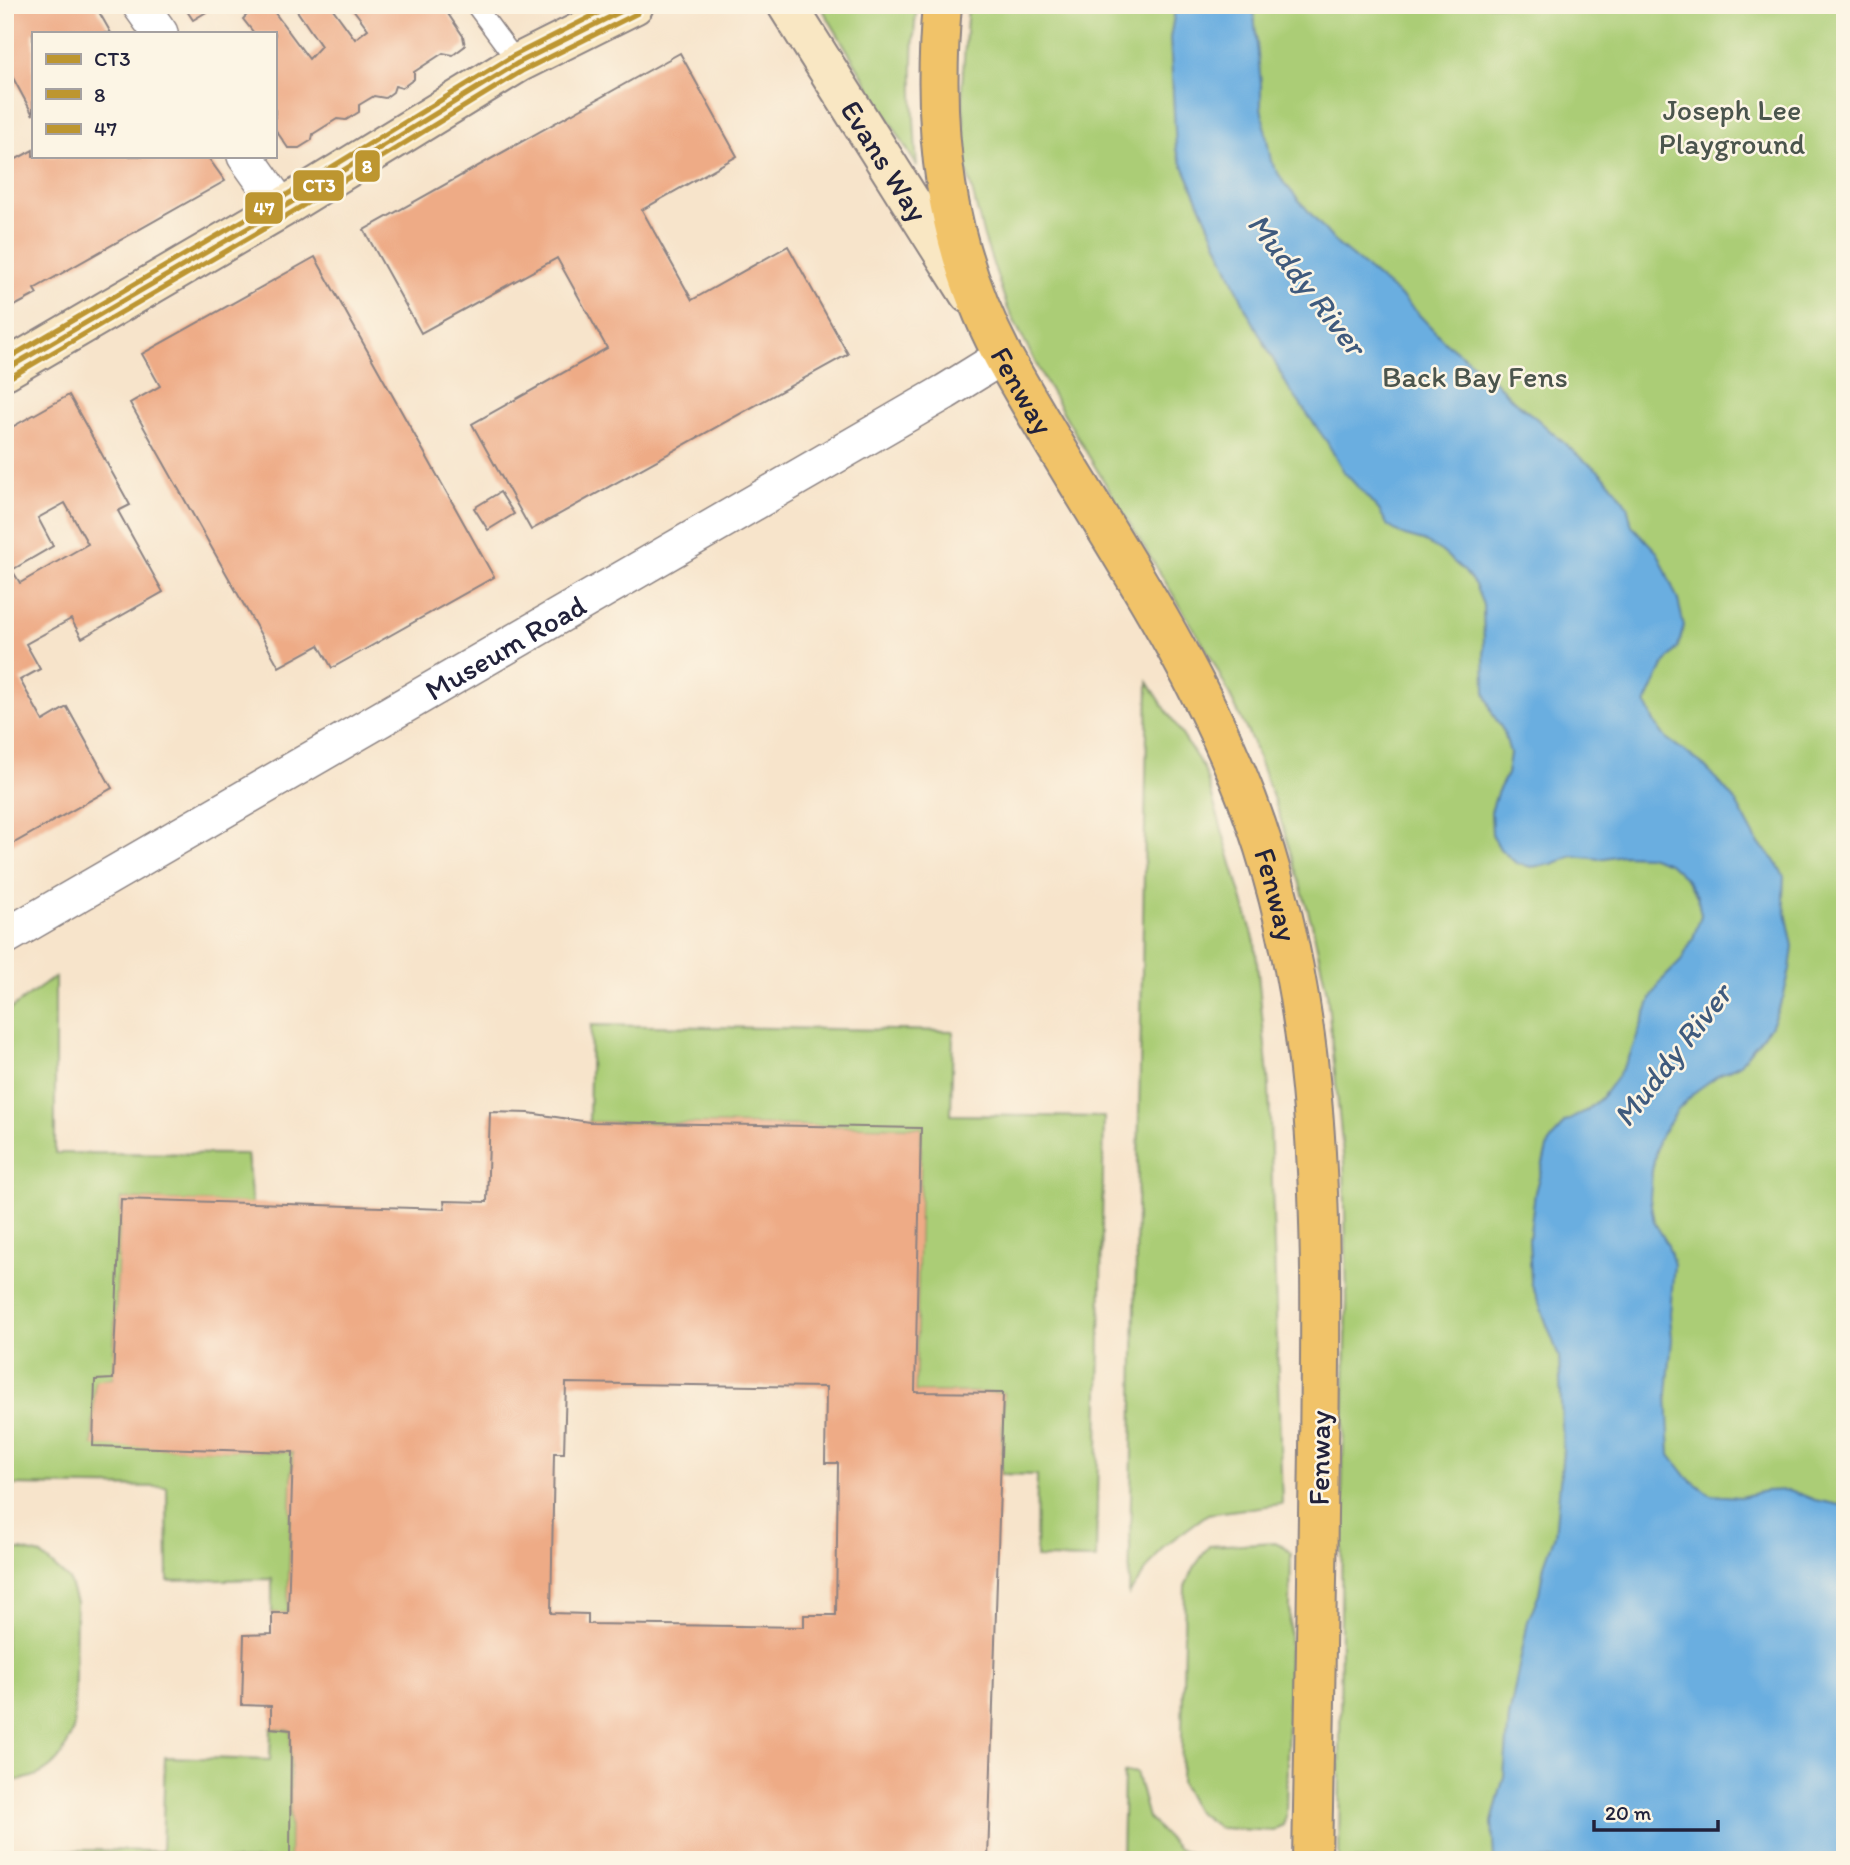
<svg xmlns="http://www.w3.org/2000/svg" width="1850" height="1865" font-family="Itim,sans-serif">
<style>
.green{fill:#abcd76;stroke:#667858;stroke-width:2}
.water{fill:#6aaee0;stroke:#46688e;stroke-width:2}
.building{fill:#eeab86;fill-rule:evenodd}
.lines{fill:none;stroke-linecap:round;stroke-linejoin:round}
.service-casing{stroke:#8c8383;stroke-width:21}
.minor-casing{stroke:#8c8383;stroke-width:38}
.secondary-casing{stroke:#8c8383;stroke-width:42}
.primary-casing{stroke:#8c8383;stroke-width:42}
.service{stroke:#fff;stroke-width:18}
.minor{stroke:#fff;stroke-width:35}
.secondary{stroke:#f9e7c3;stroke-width:38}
.primary{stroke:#f1c369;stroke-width:38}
.bus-1-casing{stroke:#fcf5e5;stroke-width:10}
.bus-2-casing{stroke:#fcf5e5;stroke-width:10}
.bus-3-casing{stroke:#fcf5e5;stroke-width:10}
.bus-1{stroke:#bd9630;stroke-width:5}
.bus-2{stroke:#bd9630;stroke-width:5}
.bus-3{stroke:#bd9630;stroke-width:5}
.labels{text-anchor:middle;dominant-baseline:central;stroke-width:5;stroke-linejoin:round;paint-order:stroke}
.park-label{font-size:30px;fill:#4b554d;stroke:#fcf5e5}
.street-label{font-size:30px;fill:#22223b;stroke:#fcf5e5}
.water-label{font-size:32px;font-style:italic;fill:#3f5a7d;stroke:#fcf5e5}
.line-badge{stroke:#fcf5e5;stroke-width:2.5}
.badge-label{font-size:19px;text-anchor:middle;font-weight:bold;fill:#fff}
</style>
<rect width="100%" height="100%" fill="#fcf5e5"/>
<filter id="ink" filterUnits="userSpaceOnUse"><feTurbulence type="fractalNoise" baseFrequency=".0143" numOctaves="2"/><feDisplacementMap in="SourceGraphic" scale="14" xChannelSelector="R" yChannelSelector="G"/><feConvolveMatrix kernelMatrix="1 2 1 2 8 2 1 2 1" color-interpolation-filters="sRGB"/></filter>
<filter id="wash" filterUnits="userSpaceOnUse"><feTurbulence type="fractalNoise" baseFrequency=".00686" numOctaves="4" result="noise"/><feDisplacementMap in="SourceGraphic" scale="28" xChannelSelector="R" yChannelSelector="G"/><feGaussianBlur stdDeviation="1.57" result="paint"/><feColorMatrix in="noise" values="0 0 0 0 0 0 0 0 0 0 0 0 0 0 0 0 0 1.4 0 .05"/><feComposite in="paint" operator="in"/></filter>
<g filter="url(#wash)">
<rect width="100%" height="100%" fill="#f7e4cb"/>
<g class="green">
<path d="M820 5H917C910 58 913 112 917 166Z"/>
<path d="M968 5H1845V1860H1339L1342 1498 1347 1300 1344 1164 1327 993 1312 924 1278 811 1252 741 1211 657 1088 455 1045 381 1008 309 984 237 966 166 962 85Z"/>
<path d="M1148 682 1204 769 1255 942 1269 1087 1282 1504 1208 1514 1164 1546 1129 1594Z"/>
<path d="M55 977V1153L247 1154 252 1204 121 1199 113 1379 95 1381 93 1445 293 1452 288 1613H272V1579L168 1581 167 1487 5 1485V1013Z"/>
<path d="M591 1025 953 1031 951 1115 1104 1117 1096 1559 1036 1558 1037 1475 1001 1474 1003 1393 915 1392 921 1128 589 1122Z"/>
<path d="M1275 1542 1284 1546 1291 1554 1286 1816 1283 1825 1274 1831 1219 1828 1195 1810 1181 1783 1185 1586 1195 1566 1209 1546Z"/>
<path d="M5 1550H21L41 1555 69 1580 76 1603 74 1726C64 1762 44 1781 5 1781Z"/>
<path d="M271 1728 291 1730 290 1860H5V1849L162 1851 165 1757 270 1760Z"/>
<path d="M1136 1772 1148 1818 1178 1849 1210 1860H1122L1124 1773Z"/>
</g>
<path class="water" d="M1176 5H1258L1254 14 1261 84V107L1271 161 1284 183 1337 244 1403 298 1445 342 1489 376 1514 401 1536 418 1581 458 1599 471 1616 489 1627 505 1632 526 1658 553 1678 600 1684 626 1678 647 1663 666 1646 702 1654 722 1666 738 1701 763 1719 782 1736 802 1758 843 1775 860 1784 876 1783 898 1793 946 1790 970 1783 998 1770 1027 1739 1065 1720 1074 1696 1091 1677 1111 1658 1141 1652 1171 1650 1199 1654 1222 1667 1243 1674 1264 1670 1314 1672 1339 1667 1394 1670 1455 1687 1477 1711 1495 1740 1497 1765 1491 1790 1490 1815 1500 1845 1506V1860H1494L1492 1822 1504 1776 1509 1717 1528 1621 1539 1593 1544 1565 1555 1534 1563 1450 1559 1357 1531 1282 1529 1239 1535 1192 1548 1145 1564 1123 1587 1110 1602 1097 1617 1077 1630 1055 1651 999 1661 981 1681 961 1693 938 1701 915 1697 896 1686 879 1669 863 1649 856 1622 855 1599 859 1573 856 1552 864 1531 867 1516 863 1500 849 1492 834 1491 812 1497 793 1507 774 1510 753 1504 732 1492 713 1485 692 1483 605 1475 585 1463 570 1441 551 1423 541 1405 536 1388 526 1379 510 1344 472 1327 442 1288 387 1246 309 1176 150 1170 38Z"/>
<g id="blocks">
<g class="building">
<path d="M5 5H95L111 33H33V115L5 63Z"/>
<path d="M183 5H218L193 20Z"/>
<path d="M256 5H269L309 59 321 46 293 5H330L355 39 368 29 350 5H442L463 36 465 46 453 55 443 53 414 72V79L402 88 395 86 393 92 385 98 374 96 359 105V112L346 120 337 119 313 134 312 140 299 148H288L275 129V33H254L243 19Z"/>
<path d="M680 53 737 156 642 210 692 300 788 246 848 354 531 530 472 424 607 348 557 258 421 333 364 230Z"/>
<path d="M33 150V156H207L225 181 34 289 37 294 5 311V165Z"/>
<path d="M315 257 494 577 332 668 319 645 279 667 130 403 160 386 142 354Z"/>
<path d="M69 395 130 505 118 511 163 592 82 638 71 619 26 644 40 669 20 680 43 721 67 707 112 788 5 848V431ZM65 503 88 544 20 583 12 570 53 546 38 518Z"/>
<path d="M500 492 514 514 488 530 474 508Z"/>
<path d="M490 1112 529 1113 589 1122 921 1128 915 1392 1003 1393 988 1860H290L291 1730 271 1728V1706L242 1705 244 1635 272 1634V1613H288L293 1452 93 1446 95 1380 113 1379 121 1199 445 1209 444 1201 487 1202ZM566 1383 826 1387 825 1463H838L836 1615H804V1627L588 1624V1614L551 1613 554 1453H564Z"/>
</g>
</g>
</g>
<g filter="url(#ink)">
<use href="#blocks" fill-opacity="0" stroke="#8c8383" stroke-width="2"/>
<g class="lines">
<g class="service-casing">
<path id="service" d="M475 5 518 63"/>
</g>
<g class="minor-casing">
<g id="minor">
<path d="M140 5 160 33"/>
<path d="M245 156 282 208"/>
<path id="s1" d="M5 937 945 392 1003 356"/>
</g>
</g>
<g class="secondary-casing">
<g id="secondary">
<path id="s2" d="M787 5 969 294"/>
<path d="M5 370 282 208 518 63 634 5"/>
</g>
</g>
<g class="primary-casing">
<g id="primary">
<path id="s3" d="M942 5C931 130 944 244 1003 356 1085 504 1187 641 1247 799 1326 1007 1322 1230 1319 1448 1317 1585 1315 1723 1312 1860"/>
</g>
</g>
<use href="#service" class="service"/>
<use href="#minor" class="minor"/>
<use href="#secondary" class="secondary"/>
<use href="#primary" class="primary"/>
<g class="bus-1-casing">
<path id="bus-1" d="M5 370 282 208 518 63 634 5"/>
</g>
<g class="bus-2-casing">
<path id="bus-2" d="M9 378 286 216 522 71 638 13"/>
</g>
<g class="bus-3-casing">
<path id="bus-3" d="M5 360 278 200 513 56 614 5"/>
</g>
<use href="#bus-1" class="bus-1"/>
<use href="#bus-2" class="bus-2"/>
<use href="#bus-3" class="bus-3"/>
</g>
</g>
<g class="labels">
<g class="park-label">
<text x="1732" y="109">Joseph Lee<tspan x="1732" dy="34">Playground</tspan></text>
<text x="1475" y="376">Back Bay Fens</text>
</g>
<g class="street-label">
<text stroke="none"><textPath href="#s2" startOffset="184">Evans Way</textPath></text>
<text stroke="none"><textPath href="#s3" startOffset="401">Fenway</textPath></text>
<text stroke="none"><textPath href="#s1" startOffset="578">Museum Road</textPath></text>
<text stroke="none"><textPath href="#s3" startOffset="968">Fenway</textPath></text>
<text transform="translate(1319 1458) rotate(-89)">Fenway</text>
</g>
<g class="water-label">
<text transform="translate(1307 284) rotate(52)">Muddy River</text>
<text transform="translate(1672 1055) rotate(-52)">Muddy River</text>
</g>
</g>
<g class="line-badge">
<rect x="354" y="149" width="27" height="34" rx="7" fill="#bd9630"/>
<rect x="292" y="169" width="53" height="33" rx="7" fill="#bd9630"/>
<rect x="244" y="191" width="40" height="34" rx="7" fill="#bd9630"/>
</g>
<g class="badge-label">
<text x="367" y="173">8</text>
<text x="319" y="192">CT3</text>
<text x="264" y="215">47</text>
</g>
<rect width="1850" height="1865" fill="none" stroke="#fcf5e5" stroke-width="28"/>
<rect x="32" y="32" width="245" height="126" fill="#fcf5e5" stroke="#a5a1a1" stroke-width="2"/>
<rect x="46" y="54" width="35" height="10" fill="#bd9630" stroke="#a5a1a1" stroke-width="2"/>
<text x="94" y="66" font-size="21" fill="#22223b">CT3</text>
<rect x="46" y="89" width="35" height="10" fill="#bd9630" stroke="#a5a1a1" stroke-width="2"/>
<text x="94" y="102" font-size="21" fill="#22223b">8</text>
<rect x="46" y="124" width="35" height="10" fill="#bd9630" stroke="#a5a1a1" stroke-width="2"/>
<text x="94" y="136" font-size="21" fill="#22223b">47</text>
<path d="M1594 1820v10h124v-10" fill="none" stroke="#22223b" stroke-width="3.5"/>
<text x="1605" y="1820" font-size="21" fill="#22223b" stroke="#fcf5e5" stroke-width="5" paint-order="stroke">20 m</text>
</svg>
